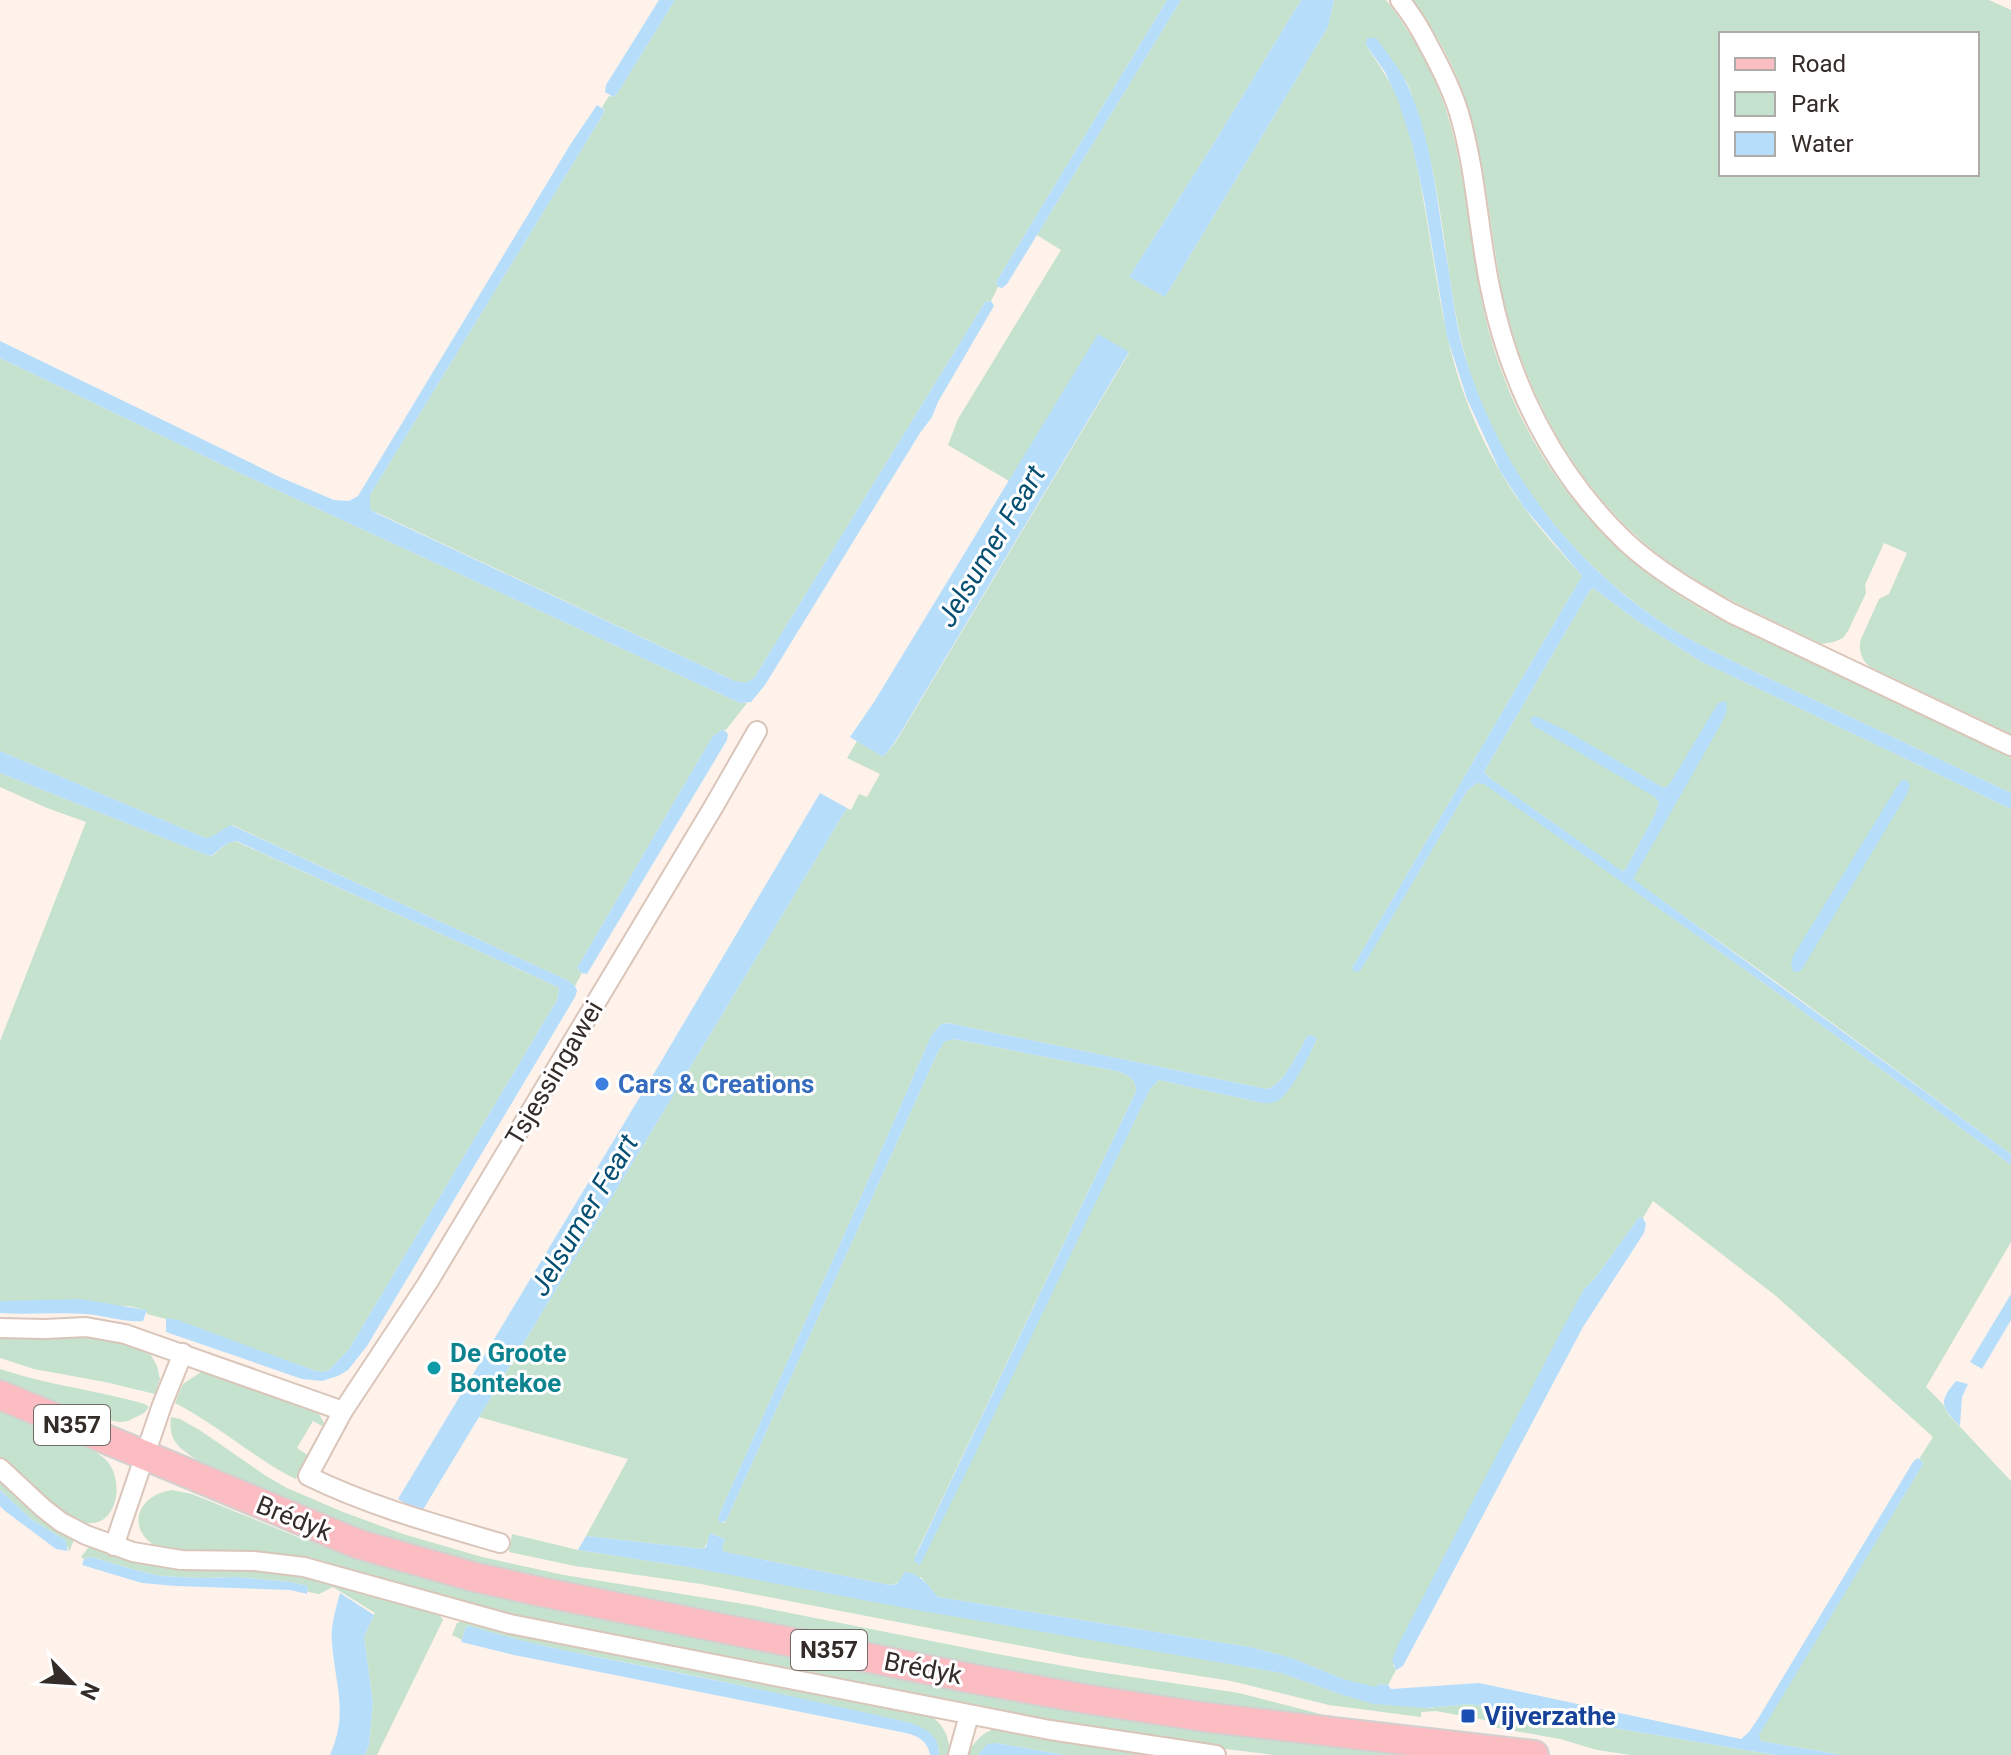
<svg xmlns="http://www.w3.org/2000/svg" width="2011" height="1755" font-family="Roboto,sans-serif">
<style>
.green{fill:#c5e2ce;fill-rule:evenodd}
.water{fill:#b6defa}
.lines{fill:none;stroke-linecap:round;stroke-linejoin:round}
.minor-casing{stroke:#d9c5ba;stroke-width:22}
.primary-casing{stroke:#d2d1d0;stroke-width:32}
.minor{stroke:#fff;stroke-width:18}
.primary{stroke:#fbbcc2;stroke-width:28}
.shop-dot{fill:#3f7fe0;stroke:#fff;stroke-width:3}
.culture-dot{fill:#0f9aa8;stroke:#fff;stroke-width:3}
.transit-dot{fill:#1a4fb4;stroke:#fff;stroke-width:3}
.labels{text-anchor:middle;dominant-baseline:central;stroke-width:6;stroke-linejoin:round;paint-order:stroke}
.shield{fill:#fff;stroke:#716b68;stroke-width:2}
.shield-label{font-size:24px;font-weight:bold;fill:#342c28}
.street-label{font-size:26px;fill:#342c28;stroke:#fff}
.shop-label{font-size:26px;font-weight:bold;fill:#366cbe;stroke:#fff;text-anchor:start}
.culture-label{font-size:26px;font-weight:bold;fill:#0d838f;stroke:#fff;text-anchor:start}
.transit-label{font-size:26px;font-weight:bold;fill:#164399;stroke:#fff;text-anchor:start}
.water-label{font-size:28px;font-style:italic;fill:#064f73;stroke:#fff}
</style>
<rect width="100%" height="100%" fill="#fef2eb"/>
<g class="green">
<path d="M675 0H1167L996 282 998 287 991 301 985 302 754 678 745 684 735 681 369 509 370 495 601 118 605 110 602 107 609 96 613 97 617 94Z"/>
<path d="M1181 0H1301L1212 146 1129 277 1165 297 1328 27 1334 0H1386C1414 36 1438 79 1450 123 1466 180 1470 239 1481 297 1509 441 1596 558 1728 623L2011 757V793L1739 664C1710 649 1680 636 1654 617 1556 548 1482 444 1458 326 1444 254 1440 180 1417 111 1413 100 1410 86 1403 77 1396 66 1377 54 1366 45 1377 63 1389 78 1397 97 1407 119 1412 144 1417 167 1429 223 1435 280 1447 335 1460 395 1487 457 1523 506 1541 531 1562 553 1582 576L1352 968 1360 971 1467 791 1477 783 1485 784 1783 997 2011 1165V1242L1926 1387 1943 1404 1948 1414 2011 1481V1755H1843L1761 1741 1759 1735 1766 1722 1922 1466 1923 1462 1919 1459 1933 1437 1776 1296 1653 1201 1643 1218 1639 1217 1596 1277 1584 1289 1393 1665 1396 1670 1388 1685 1379 1684 1376 1688 1343 1679 1292 1658 1250 1647 938 1597 921 1577 890 1585 724 1552 722 1549 725 1539 711 1533 705 1547 703 1549 586 1536 628 1459 479 1417 847 808 851 810 859 794 867 797 880 774 847 758 857 741 883 757 895 743 1129 353 1098 335 1009 481 948 445 958 419 1061 250 1037 235ZM948 1023 1267 1089C1284 1085 1299 1050 1308 1035L1314 1036 1317 1039 1312 1050 1272 1103H1262L1159 1080 1150 1089 920 1564 915 1562V1556L1136 1091C1136 1078 1128 1075 1117 1071L954 1039 944 1042 937 1054 726 1521 723 1523 718 1519 722 1508 856 1208 931 1036 941 1024Z"/>
<path d="M1413 0H1989L2011 10V734L1870 667C1861 660 1858 649 1861 639L1879 599 1889 594 1907 553 1884 543 1865 585 1866 593 1848 631 1843 638 1834 642 1821 644C1771 619 1717 597 1671 564 1586 503 1532 410 1506 310 1501 293 1499 274 1496 257 1488 207 1483 156 1468 108 1457 69 1436 33 1413 0ZM1977 34V174H1721V34Z"/>
<path d="M0 358 231 469 740 703H747L726 730 723 729 713 736 705 749 577 968 582 973 575 986 569 981 232 825C222 829 216 836 206 838L0 751Z"/>
<path d="M1593 588 1636 620 1700 661 2011 809V1154L1783 987 1635 881 1633 879 1634 875 1669 785 1664 788 1566 731 1655 797 1659 802 1655 814 1625 870 1621 871 1491 779 1484 772 1589 592Z"/>
<path d="M0 773 204 854 212 856 228 843 235 841 558 987 559 991 557 1000 349 1349 329 1370 322 1372 313 1370 167 1318 166 1319 147 1314 146 1310 129 1306 0 1301V1041L86 822 47 808 0 787Z"/>
<path d="M0 1335H91L133 1343 151 1355 157 1366 160 1379 155 1394 105 1382 34 1369 0 1358Z"/>
<path d="M0 1369C47 1385 97 1390 145 1404L149 1407 144 1413 128 1421 120 1422 102 1419 0 1380Z"/>
<path d="M201 1372H208L317 1410 324 1423 322 1426 313 1421 297 1448 309 1456 298 1477 295 1479C253 1457 216 1424 175 1403L183 1384Z"/>
<path d="M0 1410C21 1419 41 1428 62 1437 77 1443 93 1448 105 1459 125 1477 119 1527 87 1523 63 1521 17 1474 0 1457Z"/>
<path d="M171 1417 180 1419 201 1431 266 1476 287 1488 343 1512 403 1534 482 1557 564 1575 750 1605 997 1654 1092 1671 1239 1693 1324 1715 1388 1724 1381 1725 1220 1708 1060 1683 555 1583 426 1551 349 1525 197 1460C180 1448 168 1442 171 1417Z"/>
<path d="M0 1478 73 1536 74 1540 69 1552 65 1540 31 1519 0 1490Z"/>
<path d="M172 1490 192 1494 300 1538 389 1566 1416 1755H1274L1139 1738 1007 1715 477 1608 159 1548C125 1531 136 1495 172 1490Z"/>
<path d="M512 1534 578 1550 688 1567 1281 1673 1340 1694 1426 1708 1470 1704 1775 1755H1631L1597 1750 1560 1739 1493 1727 1490 1725V1721L1436 1711 1421 1712V1717L1329 1705 1231 1681 1079 1657 701 1584 575 1566 509 1552Z"/>
<path d="M93 1546 291 1574 440 1615 443 1620 377 1755H365L369 1745 373 1703 364 1637 375 1613 333 1587 319 1594 308 1592 307 1586 291 1582 236 1577 201 1578 161 1576 135 1570 91 1557 84 1559 81 1557 88 1548Z"/>
<path d="M466 1620 928 1714C943 1723 951 1738 949 1755H939V1749L911 1723C836 1707 760 1689 685 1674 613 1659 540 1649 470 1626L466 1627 462 1640 452 1635 457 1623Z"/>
<path d="M998 1728 1161 1755H1065L996 1743 981 1751 978 1755H966C975 1742 982 1731 998 1728Z"/>
</g>
<g class="water">
<path d="M659 0H675L617 94 613 97 605 92 606 85Z"/>
<path d="M1167 0H1181L1007 284 1002 288 998 287 996 282Z"/>
<path d="M1301 0H1334L1328 27 1165 297 1129 277 1212 146Z"/>
<path d="M1367 38H1376C1386 51 1396 64 1404 78 1431 132 1436 195 1446 254 1452 288 1455 323 1465 356 1497 462 1563 553 1654 617 1680 636 1710 649 1739 664L2011 793V809L1700 661 1636 620 1593 588 1589 592 1484 772 1491 779 1622 871 1625 870 1655 814 1659 802 1655 797 1534 726 1530 721 1531 718 1536 716 1567 731 1664 788 1669 785 1718 703 1726 701 1727 711 1721 724 1633 879 2011 1154V1165L1783 997 1484 784 1477 783 1467 791 1368 958 1360 971 1354 972 1352 968 1582 576 1523 506 1500 471 1467 399 1447 337 1424 199 1412 144 1398 100 1385 72 1366 45Z"/>
<path d="M597 105 605 110 601 118 370 495V509L376 513 735 681 745 683 754 678 985 302 991 301 994 306 938 402 932 417 920 433 765 685 751 702 740 703 231 469 0 358V341L282 478 334 500 349 501 358 496 570 145Z"/>
<path d="M1098 334 1129 352 895 742 883 757 850 737 874 702Z"/>
<path d="M723 729 728 734 727 740 587 974 582 973 577 968 705 749 713 736Z"/>
<path d="M0 751 206 838C216 836 222 829 231 825L569 981 575 986 577 991 575 997 367 1346 348 1370 338 1376 322 1381 302 1379 166 1332V1319L167 1318 178 1320 313 1370 322 1372 329 1370 349 1349 557 1000 559 991 558 987 236 841 228 843 211 856 204 854 0 773Z"/>
<path d="M1901 780H1907L1910 785 1907 794 1802 969 1799 972 1793 971 1791 964 1793 956Z"/>
<path d="M820 793 847 808 421 1513 398 1499 656 1070Z"/>
<path d="M948 1023 1267 1089C1284 1085 1299 1050 1308 1035L1314 1036 1317 1039C1310 1054 1293 1089 1280 1099 1275 1104 1268 1103 1262 1103L1159 1080 1150 1089 966 1473 920 1565 914 1561 915 1557 1136 1091C1136 1078 1128 1075 1117 1071L954 1039 944 1042 937 1054 726 1521 720 1523 718 1519 722 1508 856 1208 931 1036 941 1024Z"/>
<path d="M1639 1217 1643 1218 1646 1224 1644 1233 1583 1327 1403 1666 1396 1670 1392 1660 1399 1643 1565 1324 1584 1289 1596 1277Z"/>
<path d="M2011 1294V1320L1982 1369 1970 1362Z"/>
<path d="M81 1299 147 1310 143 1321C127 1323 102 1315 85 1314 57 1312 28 1315 0 1313V1301Z"/>
<path d="M1956 1381 1968 1384 1962 1397 1960 1426C1941 1407 1938 1402 1956 1381Z"/>
<path d="M1917 1458 1923 1462 1922 1466 1759 1735 1761 1741 1843 1755H1775L1470 1704 1426 1708 1374 1704 1340 1694 1281 1673 922 1611 688 1567 578 1550 586 1536 703 1549 706 1547 710 1533 725 1539 722 1549 725 1552 890 1585 897 1584 905 1572C921 1574 928 1585 938 1597L1250 1647 1292 1658 1343 1679 1376 1687 1379 1684 1388 1685 1391 1689 1479 1683 1741 1739 1749 1732 1759 1717 1913 1462Z"/>
<path d="M0 1490 31 1519 65 1540 67 1545V1551L56 1549 5 1511 0 1506Z"/>
<path d="M91 1557 135 1570 161 1576 201 1578 236 1577 291 1582 308 1586 307 1594 290 1590 176 1586 142 1583 82 1565 84 1559Z"/>
<path d="M340 1593 374 1615 364 1637 373 1703 369 1745 365 1755H330C349 1713 335 1685 332 1643 330 1627 336 1609 340 1593Z"/>
<path d="M470 1626C540 1648 612 1659 684 1674 760 1689 836 1706 911 1723 928 1730 939 1735 939 1755H930C928 1742 919 1736 906 1733L514 1655 461 1642 466 1627Z"/>
<path d="M996 1743 1065 1755H978L987 1744Z"/>
</g>
<g class="lines">
<g class="minor-casing">
<g id="minor">
<path d="M1400 0C1411 14 1421 30 1429 46 1441 68 1452 90 1459 113 1476 170 1478 229 1490 287 1509 383 1554 473 1625 541 1656 570 1694 592 1731 613L2011 746"/>
<path d="M0 1328 45 1329 86 1327 125 1334 343 1411"/>
<path d="M0 1468 43 1508 61 1522 86 1535 133 1552 181 1560 254 1561 304 1567 510 1624 1050 1730 1216 1755"/>
<path d="M500 1543C435 1524 369 1506 308 1476L343 1411 427 1284 714 806 757 731"/>
<path d="M114 1546 162 1405 183 1353"/>
<path d="M958 1755 969 1715"/>
</g>
</g>
<g class="primary-casing">
<path id="primary" d="M0 1395 358 1544 474 1577 542 1592 969 1678 1086 1699 1204 1717 1534 1755"/>
</g>
<use href="#minor" class="minor"/>
<use href="#primary" class="primary"/>
</g>
<circle class="shop-dot" cx="602" cy="1084" r="8"/>
<circle class="culture-dot" cx="434" cy="1368" r="8"/>
<rect class="transit-dot" x="1460" y="1708" width="16" height="16" rx="4"/>
<g class="labels">
<g class="shield">
<rect x="34" y="1405" width="76" height="40" rx="6"/>
<rect x="791" y="1630" width="76" height="40" rx="6"/>
</g>
<g class="shield-label">
<text x="72" y="1425">N357</text>
<text x="829" y="1650">N357</text>
</g>
<g class="street-label">
<text transform="translate(554 1073) rotate(-59)">Tsjessingawei</text>
<text transform="translate(294 1518) rotate(22)">Brédyk</text>
<text transform="translate(923 1668) rotate(11)">Brédyk</text>
</g>
<g class="shop-label">
<text x="618" y="1084">Cars &amp; Creations</text>
</g>
<g class="culture-label">
<text x="450" y="1353">De Groote<tspan x="450" dy="30">Bontekoe</tspan></text>
</g>
<g class="transit-label">
<text x="1484" y="1716">Vijverzathe</text>
</g>
<g class="water-label">
<text transform="translate(991 546) rotate(-59)">Jelsumer Feart</text>
<text transform="translate(584 1215) rotate(-59)">Jelsumer Feart</text>
</g>
</g>
<rect x="1719" y="32" width="260" height="144" fill="#ffffff" stroke="#aeaba9" stroke-width="2"/>
<rect x="1735" y="58" width="40" height="12" fill="#fbbcc2" stroke="#aeaba9" stroke-width="2"/>
<text x="1791" y="72" font-size="24" fill="#342c28">Road</text>
<rect x="1735" y="92" width="40" height="24" fill="#c5e2ce" stroke="#aeaba9" stroke-width="2"/>
<text x="1791" y="112" font-size="24" fill="#342c28">Park</text>
<rect x="1735" y="132" width="40" height="24" fill="#b6defa" stroke="#aeaba9" stroke-width="2"/>
<text x="1791" y="152" font-size="24" fill="#342c28">Water</text>
<g transform="translate(72 1683) rotate(115)" stroke="#ffffff" stroke-width="6" paint-order="stroke">
<path d="M0-6L14 30L0 20L-14 30Z" fill="#342c28"/>
<text y="-12" font-size="22" font-weight="bold" text-anchor="middle" fill="#342c28">N</text>
</g>
</svg>
